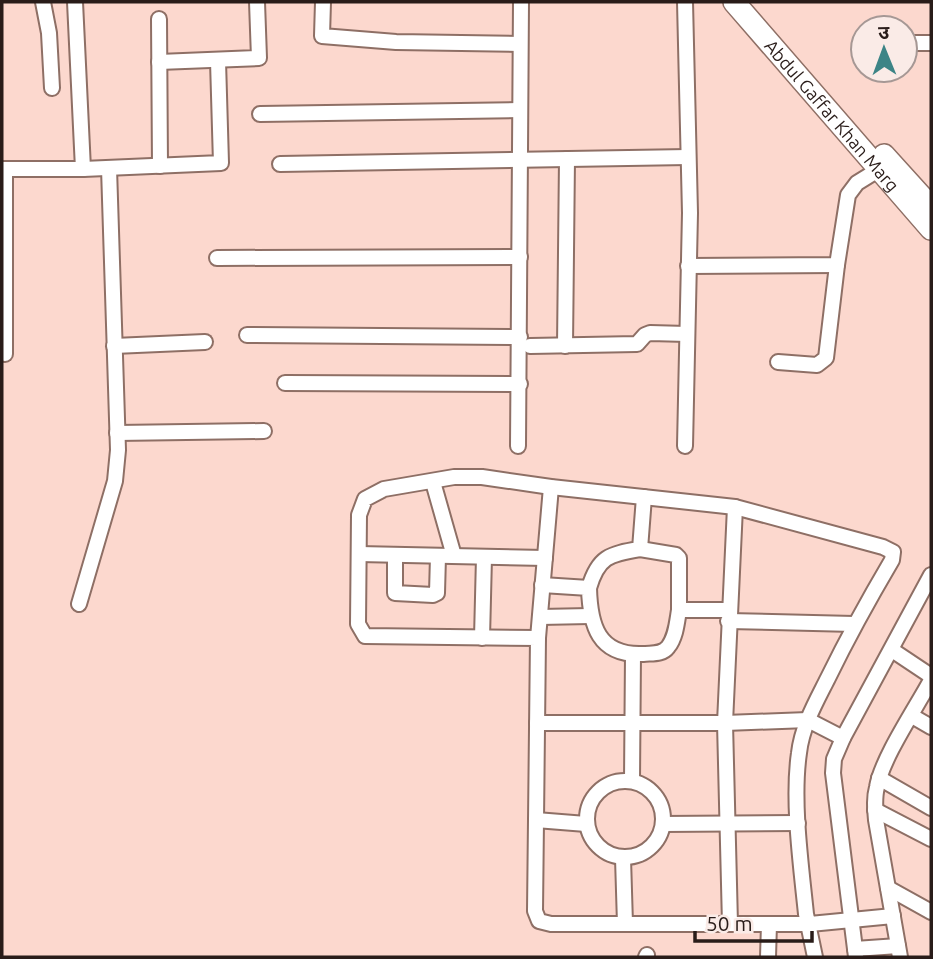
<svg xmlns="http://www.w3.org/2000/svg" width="933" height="959" font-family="Ubuntu,'Noto Sans Devanagari',sans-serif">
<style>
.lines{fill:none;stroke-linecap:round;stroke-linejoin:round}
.minor-casing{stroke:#8e6f65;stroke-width:18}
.primary-casing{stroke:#8e6f65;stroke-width:24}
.minor{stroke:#fff;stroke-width:14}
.primary{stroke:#fff;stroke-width:21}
.labels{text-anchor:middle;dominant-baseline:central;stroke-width:7;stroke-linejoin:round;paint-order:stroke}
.street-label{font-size:18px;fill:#291c19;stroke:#faebe7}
</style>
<rect width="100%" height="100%" fill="#fcd8ce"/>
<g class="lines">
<g class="minor-casing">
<g id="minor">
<path d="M43 2 49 33 52 88"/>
<path d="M75 2 83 169"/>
<path d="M323 2 322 36 396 42 520 44"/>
<path d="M685 2 690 213 685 446"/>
<path d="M159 19 160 166"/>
<path d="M905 43H931"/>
<path d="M159 62 259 58 257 2"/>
<path d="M260 114 519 110"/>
<path d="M280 164 688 157"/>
<path d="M2 169H83L221 163 218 61"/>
<path d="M217 258 520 257"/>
<path d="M688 266 837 265 848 195 857 183 878 170"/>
<path d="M247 335 520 337"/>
<path d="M114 346 205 342"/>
<path d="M530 346 637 344 645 335 650 333 687 334"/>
<path d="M565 346 567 159"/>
<path d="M5 354V170"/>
<path d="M778 362 817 365 826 358 837 265"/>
<path d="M285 383 520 384"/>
<path d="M117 433 264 431"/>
<path d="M518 446 521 2"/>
<path d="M433 482 454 556"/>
<path d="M640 549 676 555 679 558V610H729"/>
<path d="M359 554 545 558"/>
<path d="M395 555V593L433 595 437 593 438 556"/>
<path d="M542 585 589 588C590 625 598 656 643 654 652 653 662 655 668 647 676 637 677 622 679 610"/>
<path d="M589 588C598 557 609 554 640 549L644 497"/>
<path d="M79 604 115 481 118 450 109 168"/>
<path d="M540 617 590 616"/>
<path d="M728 621 854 624"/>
<path d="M482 638 484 557"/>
<path d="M538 638 551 487"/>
<path d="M892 650 931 676"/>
<path d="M912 716 931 727"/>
<path d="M537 723H725L808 720 843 738"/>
<path d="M879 778 931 808"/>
<circle cx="625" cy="819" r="38"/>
<path d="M632 781 633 654"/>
<path d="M875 810 931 839"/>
<path d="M536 820 586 824"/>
<path d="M663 824 798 823"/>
<path d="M623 858 625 924"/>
<path d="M888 888 931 912"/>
<path d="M730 924 725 723 735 507"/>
<path d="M855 949 898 946"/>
<path d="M646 957 647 955"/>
<path d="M768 957 769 924"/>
<path d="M815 957 806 914C801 865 792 801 799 753 802 726 816 702 828 678 848 637 869 599 892 560L893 552 883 547 735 507 551 487 482 477H454L384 489 365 499 359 515 358 624 365 636 538 638 535 911 539 921 551 924H810L893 916"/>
<path d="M856 957 833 773 834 759 843 738 931 575"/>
<path d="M900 957 876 820C875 808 874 798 877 787 882 758 916 708 931 680"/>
</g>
</g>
<g class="primary-casing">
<g id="primary">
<path id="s1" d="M734 2 931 229"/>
<path d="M884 155 931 207"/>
</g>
</g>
<use href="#minor" class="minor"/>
<use href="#primary" class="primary"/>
</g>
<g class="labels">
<g class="street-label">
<text stroke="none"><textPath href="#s1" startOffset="150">Abdul Gaffar Khan Marg</textPath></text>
</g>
</g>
<rect width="933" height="959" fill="none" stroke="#291c19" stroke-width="7"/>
<g transform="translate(884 49) rotate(359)"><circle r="33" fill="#faebe7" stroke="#a69895" stroke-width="2"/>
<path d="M0-5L12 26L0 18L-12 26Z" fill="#3c8486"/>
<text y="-10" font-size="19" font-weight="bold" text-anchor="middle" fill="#291c19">उ</text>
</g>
<path d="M695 931v10h117v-10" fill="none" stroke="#291c19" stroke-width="3.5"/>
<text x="706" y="931" font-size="21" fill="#291c19" stroke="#faebe7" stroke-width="5" paint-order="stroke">50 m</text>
</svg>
